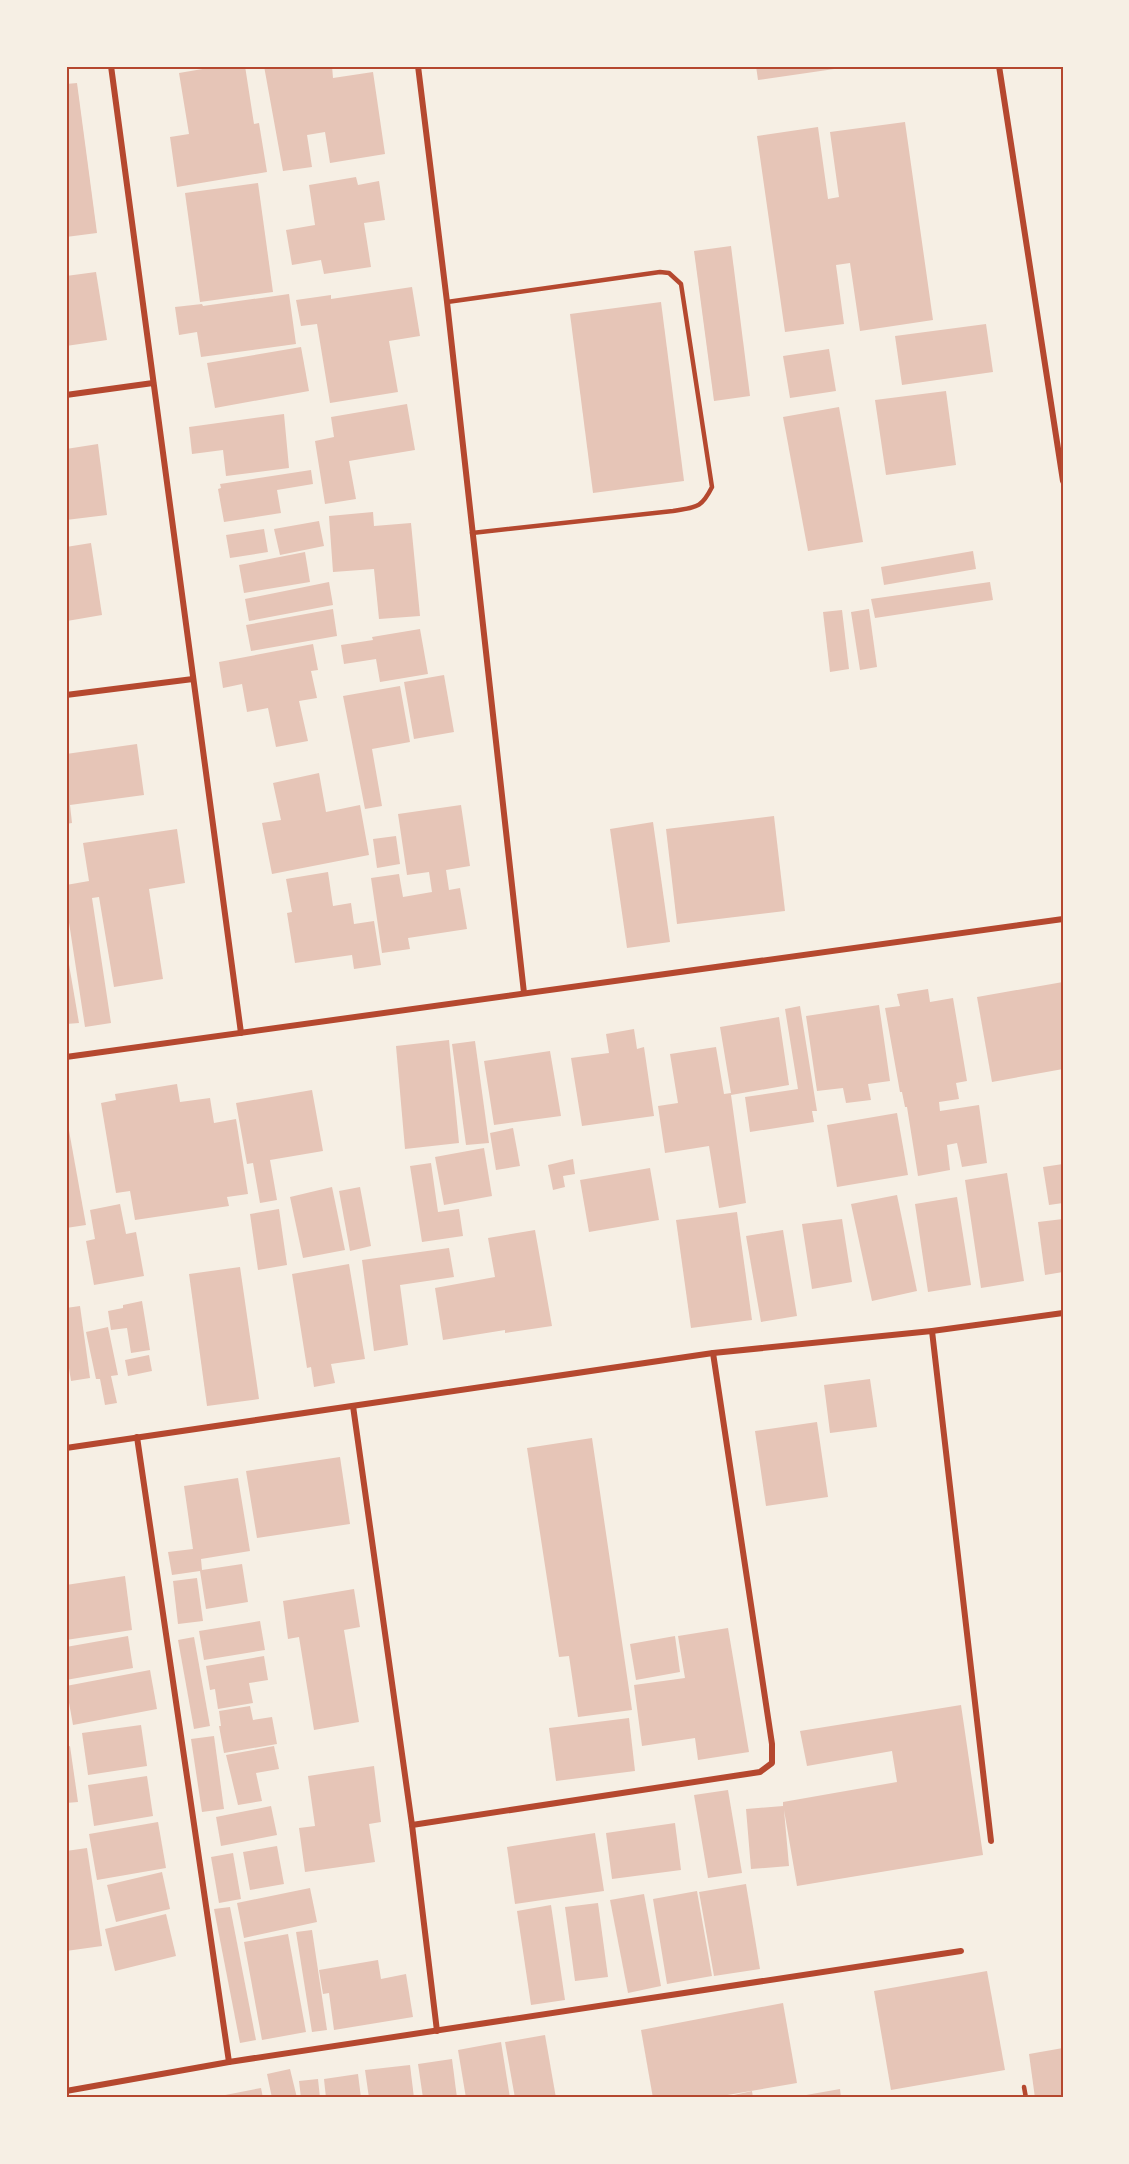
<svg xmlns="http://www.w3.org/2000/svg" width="1129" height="2164" font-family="'Nunito Sans',sans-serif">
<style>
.building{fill:#e6c5b7}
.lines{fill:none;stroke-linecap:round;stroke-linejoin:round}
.service{stroke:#b5482f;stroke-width:4.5}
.minor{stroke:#b5482f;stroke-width:6}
.neatline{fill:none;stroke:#b5482f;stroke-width:2}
</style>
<rect width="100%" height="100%" fill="#f6efe4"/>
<g class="building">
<path d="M220 66H245L254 124 259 123 267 172 177 187 170 137 189 134 179 73Z"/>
<path d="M264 66H332L333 78 373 72 385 154 330 163 325 132 307 135 312 167 283 171Z"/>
<path d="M756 66H848V67L758 80Z"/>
<path d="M77 83 97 233 66 237V84Z"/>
<path d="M905 122 933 320 860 331 850 263 836 265 844 324 785 332 757 136 818 127 828 199 839 197 830 132Z"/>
<path d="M356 177 358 185 379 181 385 220 364 223 371 267 324 274 321 260 292 265 286 230 315 225 309 185Z"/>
<path d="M258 183 273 292 200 302 185 193Z"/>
<path d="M731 246 750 396 714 401 694 251Z"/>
<path d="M96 272 107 340 66 346V276Z"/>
<path d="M412 287 420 336 389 341 398 392 330 403 317 324 301 326 296 300 331 295V299Z"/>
<path d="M289 294 296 344 201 357 197 332 179 335 175 307 202 304 203 306Z"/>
<path d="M661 302 684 481 593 493 570 314Z"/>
<path d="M986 324 993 372 902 385 895 336Z"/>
<path d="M301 347 309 391 215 408 207 363Z"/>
<path d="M829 349 836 391 790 398 783 356Z"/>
<path d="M946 391 956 465 886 475 875 400Z"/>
<path d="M407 404 415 450 349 461 356 499 325 504 315 441 334 437 331 417Z"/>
<path d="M839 407 863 542 808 551 783 417Z"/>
<path d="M284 414 289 468 226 476 223 450 192 454 189 427Z"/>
<path d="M98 444 107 515 66 520V449Z"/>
<path d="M311 470 313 484 277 490 281 513 224 522 218 489 221 488 220 484Z"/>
<path d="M373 512 374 526 411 523 420 616 379 619 374 569 333 572 329 516Z"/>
<path d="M319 521 324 546 280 555 274 529Z"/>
<path d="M264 529 268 552 230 558 226 535Z"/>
<path d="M91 543 102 615 67 621 66 547Z"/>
<path d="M973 551 976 569 884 585 881 567Z"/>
<path d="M305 552 310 582 244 593 239 565Z"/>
<path d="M329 582 333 605 249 621 245 599Z"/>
<path d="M990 582 993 600 875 618 871 599Z"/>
<path d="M333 609 337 636 251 651 246 625Z"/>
<path d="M869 609 877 667 860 670 851 612Z"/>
<path d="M842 610 849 669 830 672 823 612Z"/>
<path d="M420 629 428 674 380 682 376 659 344 664 341 645 373 640 372 637Z"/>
<path d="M313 644 318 670 311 671 317 698 299 701 308 741 276 747 268 708 247 712 242 684 223 688 219 662Z"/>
<path d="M444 675 454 732 414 739 404 682Z"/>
<path d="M400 686 410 742 372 749 382 806 365 809 343 696Z"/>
<path d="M137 744 144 795 70 805 72 823 66 824V754Z"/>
<path d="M319 773 326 812 360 805 369 855 272 874 262 823 281 820 273 783Z"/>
<path d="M461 805 470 866 446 870 449 890 460 888 467 929 408 938 410 949 382 953 371 878 399 874 403 897 432 892 429 872 407 875 398 814Z"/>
<path d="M774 816 785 911 677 924 666 829Z"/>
<path d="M653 822 670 942 627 948 610 829Z"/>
<path d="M177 829 185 883 149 889 163 979 114 987 99 897 92 898 111 1023 85 1027 66 903V885L89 881 83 843Z"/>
<path d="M396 836 400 864 377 868 373 839Z"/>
<path d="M328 872 333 906 351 903 354 924 374 921 381 965 354 969 352 955 295 963 287 913 292 912 286 879Z"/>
<path d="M66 947 79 1023 66 1024Z"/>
<path d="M1063 982V1069L992 1082 977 997Z"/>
<path d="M928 989 930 1002 953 998 967 1081 956 1083 959 1099 939 1102 940 1111 979 1105 987 1163 962 1167 957 1143 947 1145 950 1170 918 1176 907 1107H905L902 1092H900L885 1008 900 1006 897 994Z"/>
<path d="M879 1005 890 1081 868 1084 871 1100 846 1103 843 1088 817 1091 806 1016Z"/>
<path d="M800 1006 817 1111H812L814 1122 750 1132 745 1097 798 1089 785 1009Z"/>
<path d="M779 1017 789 1085 731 1095 746 1203 719 1208 709 1146 665 1153 658 1106 678 1103 670 1054 716 1047 724 1094 731 1093 720 1027Z"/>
<path d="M634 1029 637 1049 644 1047 654 1116 582 1126 571 1058 609 1053 606 1034Z"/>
<path d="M449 1040 459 1143 405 1149 396 1046Z"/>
<path d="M475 1041 489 1143 466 1145 452 1044Z"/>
<path d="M550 1051 561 1116 494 1125 484 1061Z"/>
<path d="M177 1084 180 1102 210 1098 214 1123 236 1119 248 1194 227 1197 229 1206 135 1220 130 1191 116 1193 101 1103 116 1100 115 1094Z"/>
<path d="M312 1090 323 1151 270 1160 277 1200 260 1203 253 1163 247 1164 236 1103Z"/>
<path d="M897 1113 908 1175 837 1187 827 1125Z"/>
<path d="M66 1114 86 1225 66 1228Z"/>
<path d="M513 1128 520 1166 496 1170 490 1133Z"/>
<path d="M484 1148 492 1196 444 1205 435 1157Z"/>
<path d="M573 1159 575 1174 563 1176 565 1187 553 1190 548 1165Z"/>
<path d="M431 1163 438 1212 459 1209 463 1236 422 1242 410 1166Z"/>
<path d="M1063 1164V1203L1049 1205 1043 1167Z"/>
<path d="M650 1168 659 1220 589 1232 580 1180Z"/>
<path d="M1007 1173 1024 1281 981 1288 965 1180Z"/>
<path d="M332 1187 345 1250 303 1258 290 1197Z"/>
<path d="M360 1187 371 1246 350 1251 339 1191Z"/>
<path d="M897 1195 917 1291 872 1301 851 1204Z"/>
<path d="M957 1197 971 1285 928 1292 915 1204Z"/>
<path d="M120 1204 126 1234 136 1232 144 1276 94 1285 86 1241 95 1239 90 1210Z"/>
<path d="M279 1209 287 1265 258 1270 250 1214Z"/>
<path d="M737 1212 752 1320 691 1328 676 1220Z"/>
<path d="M842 1219 852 1282 812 1289 802 1224Z"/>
<path d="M1063 1219V1272L1045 1275 1038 1222Z"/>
<path d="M535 1230 552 1326 505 1333V1330L443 1340 435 1288 495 1277 488 1238Z"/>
<path d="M783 1230 797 1316 761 1322 746 1236Z"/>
<path d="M449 1248 454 1277 400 1285 408 1345 374 1351 362 1260Z"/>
<path d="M349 1264 365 1359 331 1364 335 1383 314 1387 311 1367 307 1368 292 1274Z"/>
<path d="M240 1267 259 1399 207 1406 189 1274Z"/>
<path d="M142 1301 150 1350 131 1353 127 1328 111 1330 108 1311 123 1308V1305Z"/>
<path d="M80 1306 90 1378 71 1381 66 1349V1308Z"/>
<path d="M108 1327 118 1375 111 1376 117 1403 105 1405 100 1379H96L86 1332Z"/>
<path d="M149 1355 152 1371 128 1376 125 1360Z"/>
<path d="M870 1379 877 1427 830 1433 824 1385Z"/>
<path d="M817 1422 828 1497 766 1506 755 1431Z"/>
<path d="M592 1438 632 1710 578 1717 569 1656 559 1657 527 1448Z"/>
<path d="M340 1457 350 1524 257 1538 246 1471Z"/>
<path d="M238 1478 250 1551 201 1559 202 1570 242 1564 248 1602 206 1609 200 1571 172 1575 168 1552 193 1549 184 1486Z"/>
<path d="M125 1576 132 1630 66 1640V1585Z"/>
<path d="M197 1578 203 1621 178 1624 173 1581Z"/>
<path d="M354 1589 360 1627 344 1630 359 1722 314 1730 299 1637 288 1639 283 1601Z"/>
<path d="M260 1621 265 1650 204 1660 199 1631Z"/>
<path d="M728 1628 749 1752 698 1760 695 1738 642 1746 634 1685 685 1678 678 1636Z"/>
<path d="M128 1636 133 1668 66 1680V1647Z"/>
<path d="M675 1636 680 1672 636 1680 630 1644Z"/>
<path d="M194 1637 210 1726 194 1729 178 1640Z"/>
<path d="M264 1656 268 1680 249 1683 253 1703 218 1709 215 1689 210 1690 206 1666Z"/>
<path d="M150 1670 157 1709 73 1725 66 1686Z"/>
<path d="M961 1705 983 1855 797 1886 784 1810 789 1866 751 1869 746 1809 783 1806V1802L897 1782 892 1751 807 1766 800 1731Z"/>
<path d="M250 1706 253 1720 272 1717 277 1744 224 1753 219 1726H221L219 1711Z"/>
<path d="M629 1718 635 1771 556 1781 549 1728Z"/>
<path d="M141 1725 147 1766 88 1775 82 1733Z"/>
<path d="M214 1736 224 1809 202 1812 191 1739Z"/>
<path d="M70 1746 78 1802 66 1803V1747Z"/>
<path d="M274 1746 279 1769 256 1773 262 1801 238 1805 226 1755Z"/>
<path d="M374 1766 381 1822 369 1824 375 1862 305 1872 299 1828 315 1826 308 1776Z"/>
<path d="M147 1776 153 1816 94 1826 88 1785Z"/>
<path d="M728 1790 742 1873 708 1878 694 1795Z"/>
<path d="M271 1806 277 1835 221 1846 216 1817Z"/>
<path d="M158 1822 166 1868 97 1880 89 1834Z"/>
<path d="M675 1823 681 1870 612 1879 606 1833Z"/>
<path d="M595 1833 604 1891 515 1904 507 1847Z"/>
<path d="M277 1846 284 1884 250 1890 243 1852Z"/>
<path d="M87 1848 102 1946 66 1951V1851Z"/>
<path d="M233 1853 241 1899 219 1903 211 1857Z"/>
<path d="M162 1872 170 1909 116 1922 107 1885Z"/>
<path d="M746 1884 760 1969 714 1976 699 1892Z"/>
<path d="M310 1888 317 1922 244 1938 237 1903Z"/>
<path d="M697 1891 712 1976 667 1984 653 1899Z"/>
<path d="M644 1894 661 1986 628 1993 610 1900Z"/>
<path d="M598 1903 608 1977 575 1981 565 1907Z"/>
<path d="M551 1905 565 2000 531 2005 517 1911Z"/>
<path d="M230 1907 256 2040 240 2043 214 1909Z"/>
<path d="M166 1914 176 1956 115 1971 105 1929Z"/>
<path d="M312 1930 327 2030 312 2032 296 1932Z"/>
<path d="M288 1934 306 2032 262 2040 244 1942Z"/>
<path d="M378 1960 381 1979 406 1974 413 2017 334 2030 329 1993 323 1994 319 1970Z"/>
<path d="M987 1971 1005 2070 891 2090 874 1991Z"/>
<path d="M783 2003 797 2083 710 2098H653L641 2030Z"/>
<path d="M545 2035 556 2098H515L505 2042Z"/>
<path d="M501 2042 510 2098H466L458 2050Z"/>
<path d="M1063 2048V2098H1035L1029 2054Z"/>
<path d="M452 2059 457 2098H423L418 2064Z"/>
<path d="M410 2065 414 2098H369L365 2070Z"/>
<path d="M290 2069 297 2098H272L267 2074Z"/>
<path d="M358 2074 361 2098H326L324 2079Z"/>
<path d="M318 2079 320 2098H301L299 2081Z"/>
<path d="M261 2088 263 2098H215V2097Z"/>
<path d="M840 2089 841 2098H795V2097Z"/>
<path d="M752 2091 753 2098H725V2097Z"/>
</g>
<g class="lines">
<g class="service">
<path d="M447 302 660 272 669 273 681 284 712 487C701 509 696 507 673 511L472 533"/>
<path d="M1024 2087 1026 2098"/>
</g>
<g class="minor">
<path d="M111 66 241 1033"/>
<path d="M418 66 447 302 524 993"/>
<path d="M999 66 1063 481"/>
<path d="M66 395 153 383"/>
<path d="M66 695 193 679"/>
<path d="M66 1057 1063 919"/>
<path d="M932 1331 991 1841"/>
<path d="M353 1406 412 1825 437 2031"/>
<path d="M137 1437 229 2062"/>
<path d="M66 1448 713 1353 932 1331 1063 1313"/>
<path d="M412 1825 760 1772 772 1763V1744L713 1353"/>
<path d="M66 2091 229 2062 961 1951"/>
</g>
</g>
<rect width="1129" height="2164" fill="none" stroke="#f6efe4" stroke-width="135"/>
<rect x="68" y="68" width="994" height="2028" class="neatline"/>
</svg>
